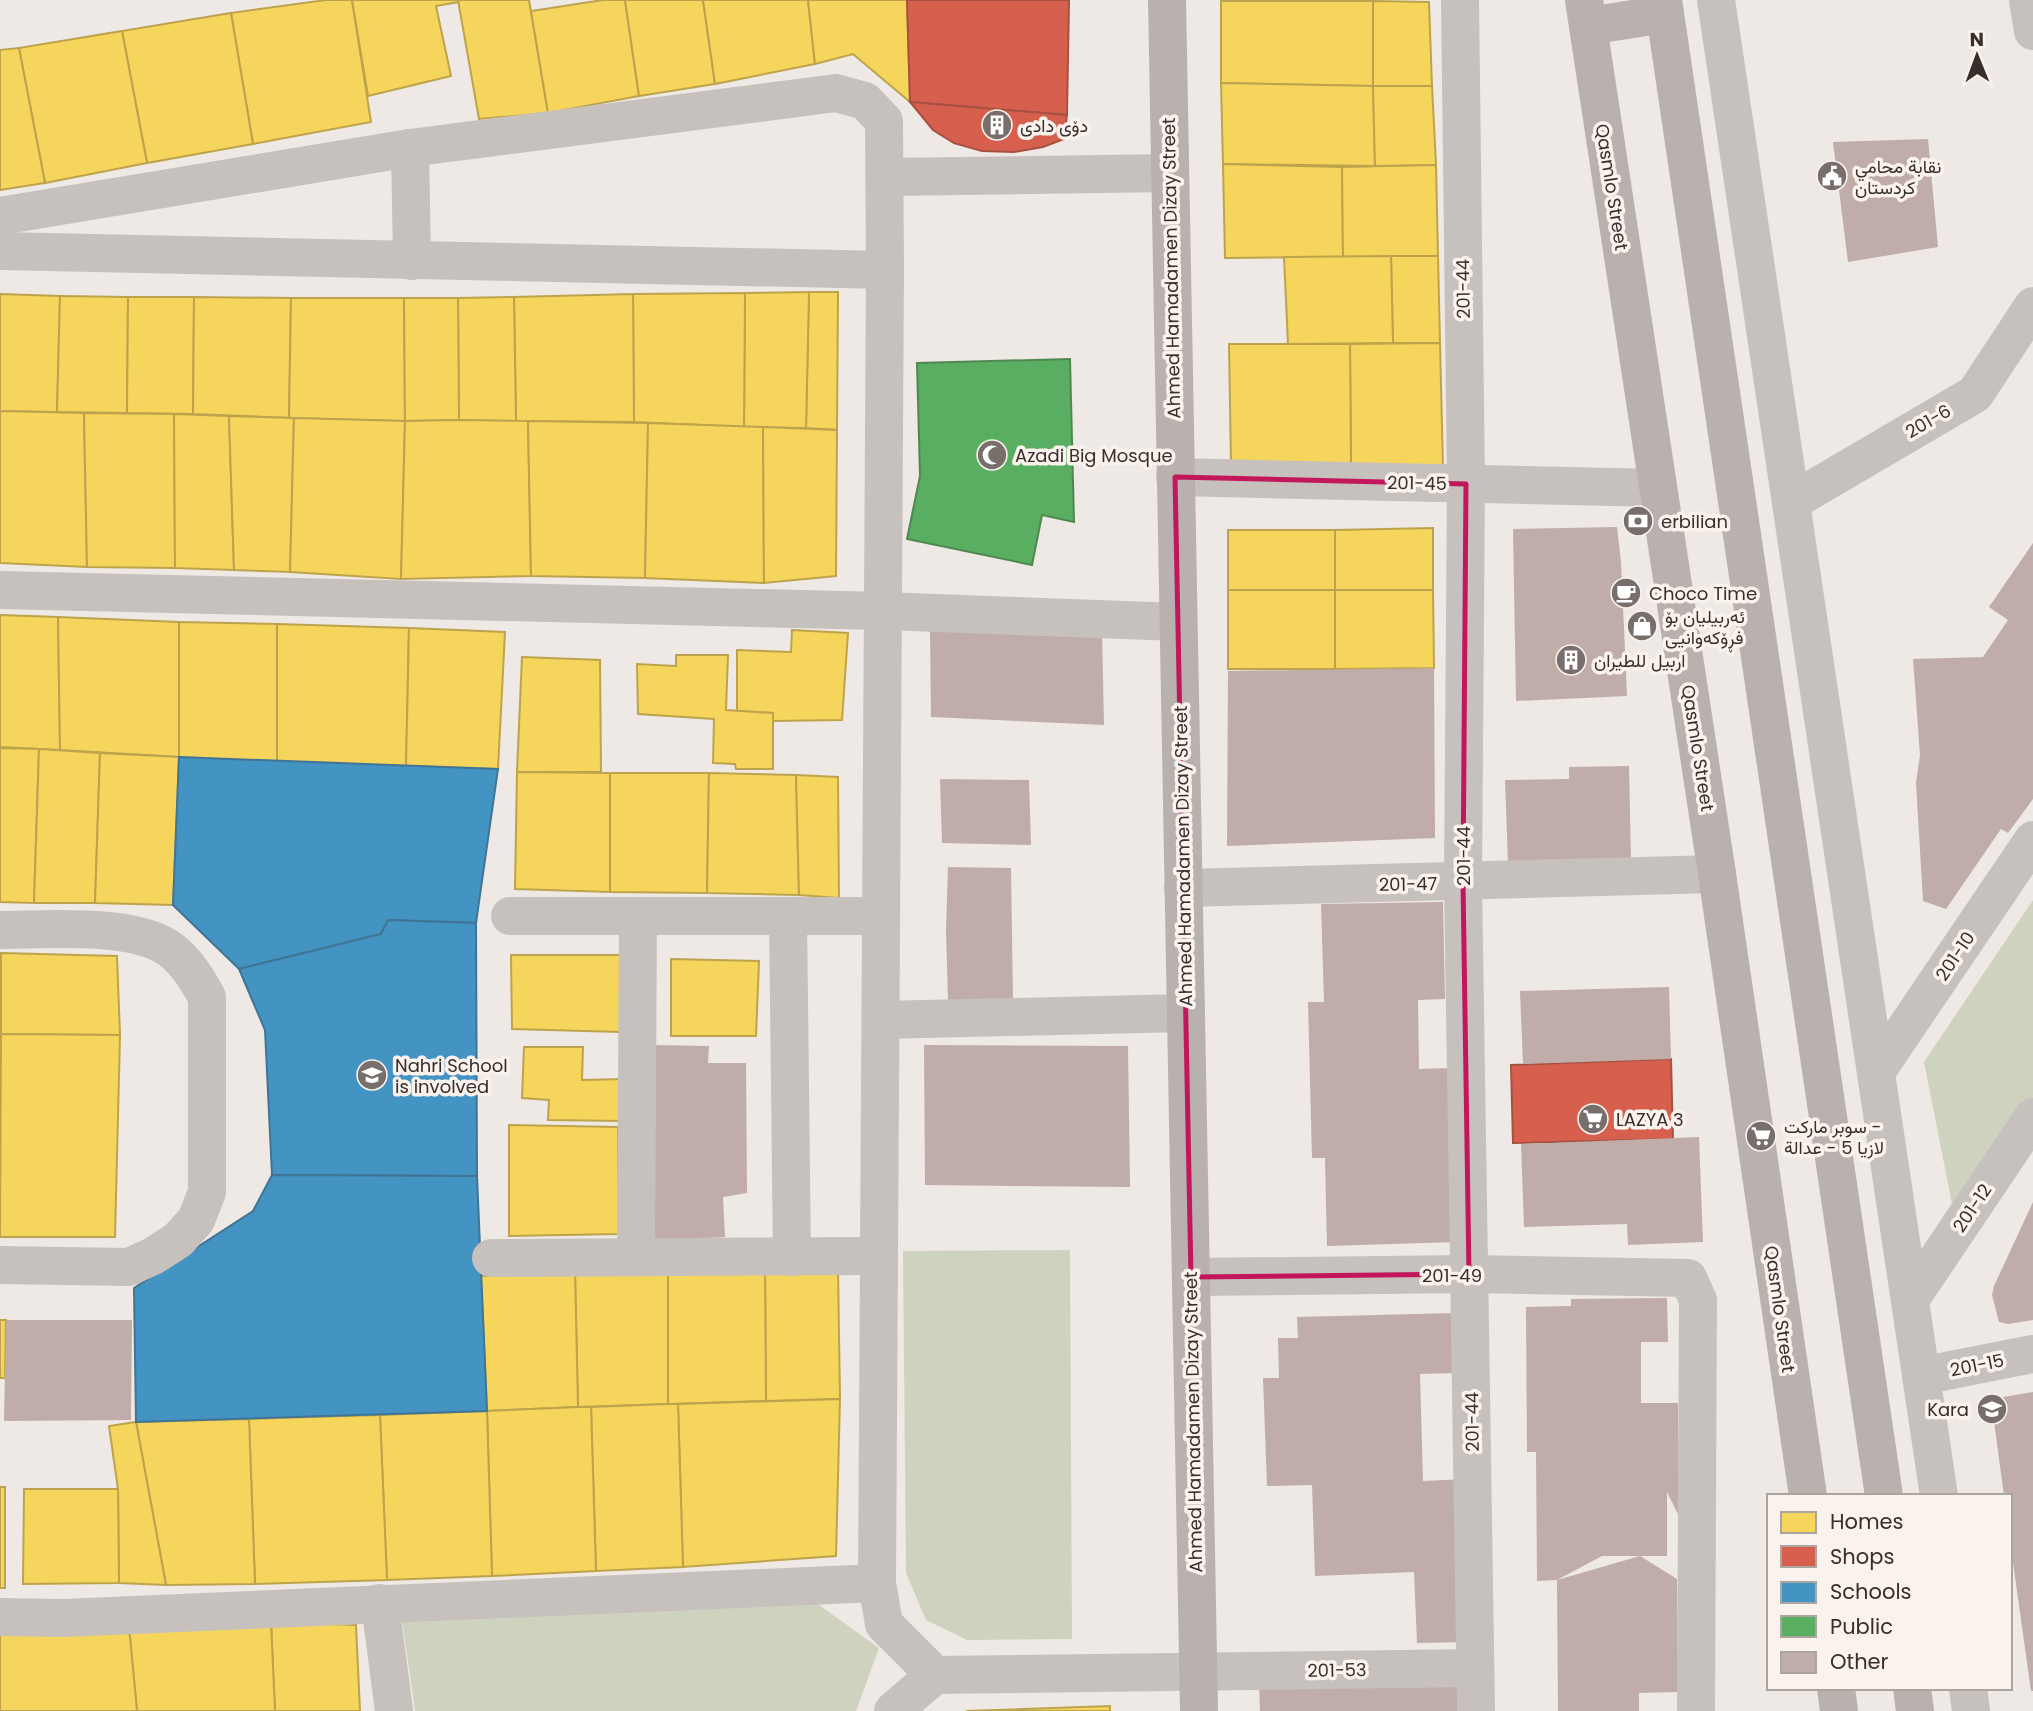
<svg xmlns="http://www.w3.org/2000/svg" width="2033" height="1711" font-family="Poppins,Vazirmatn,sans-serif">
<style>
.green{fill:#d0d2c0}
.homes{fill:#f6d55c;stroke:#bda34d;stroke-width:2}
.shops{fill:#d6604d;stroke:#a75143;stroke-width:2}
.schools{fill:#4393c3;stroke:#407595;stroke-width:2}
.public{fill:#5aae61;stroke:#508851;stroke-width:2}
.building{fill:#c0aca8;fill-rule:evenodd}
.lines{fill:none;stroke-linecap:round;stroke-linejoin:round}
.street{stroke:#c7c1bd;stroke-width:38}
.secondary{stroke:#b8b1ae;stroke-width:38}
.marked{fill:none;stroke:#c2185b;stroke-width:5;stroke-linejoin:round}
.labels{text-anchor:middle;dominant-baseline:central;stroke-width:7;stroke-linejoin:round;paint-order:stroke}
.poi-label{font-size:18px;fill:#382e2b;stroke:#f9f2ed;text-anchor:start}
.street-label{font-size:18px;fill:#382e2b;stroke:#f9f2ed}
</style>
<rect width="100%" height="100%" fill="#eee9e4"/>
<g class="green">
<path d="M2033 900V1099L1955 1219 1924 1062Z"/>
<path d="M1070 1250 1072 1639 967 1640 926 1620 906 1573 903 1251Z"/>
<path d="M808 1597 879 1648 856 1711H415L402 1620Z"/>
</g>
<g class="homes">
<path d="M326 0H352L371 122 253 144 231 13Z"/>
<path d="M352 0H458L459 2 436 6 451 76 368 96Z"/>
<path d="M458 0H529L548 113 479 119Z"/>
<path d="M603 0H625L639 96 548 113 531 11Z"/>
<path d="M625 0H703L715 84 639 96Z"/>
<path d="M703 0H808L815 64 715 84Z"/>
<path d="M808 0H907L910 102 853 54 815 64Z"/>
<path d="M1221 1H1373V86L1221 83Z"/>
<path d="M1373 1 1429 2 1432 86H1373Z"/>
<path d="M231 13 253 144 147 163 122 31Z"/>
<path d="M122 31 147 163 45 183 19 48Z"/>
<path d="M19 48 45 183 0 190V50Z"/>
<path d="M1221 83 1373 86 1375 166 1223 164Z"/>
<path d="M1373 86H1432L1436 165 1375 166Z"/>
<path d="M1223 164 1342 167 1343 257 1225 258Z"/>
<path d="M1436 165 1438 256 1343 257 1342 167Z"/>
<path d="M1391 256H1438L1440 343H1393Z"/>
<path d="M1391 256 1393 343 1288 344 1284 257Z"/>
<path d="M809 292H838L837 430 806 428Z"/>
<path d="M809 292 806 428 744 427 745 293Z"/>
<path d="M745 293 744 427 634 422 633 294Z"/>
<path d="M0 294 60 296 57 412 0 411Z"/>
<path d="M633 294 634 422 516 421 514 297Z"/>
<path d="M60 296 128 297 127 413 57 412Z"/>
<path d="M128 297H194L193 414 127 413Z"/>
<path d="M194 297 291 298 289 418 193 414Z"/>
<path d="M514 297 516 421 459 420 458 298Z"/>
<path d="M291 298H404L405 421 289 418Z"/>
<path d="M404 298H458L459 420 405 421Z"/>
<path d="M1440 343 1443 467 1351 465 1350 344Z"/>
<path d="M1229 344H1350L1351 465 1231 464Z"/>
<path d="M0 411 84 413 87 567 0 563Z"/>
<path d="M84 413 174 414 175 568 87 567Z"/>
<path d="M174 414 229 416 234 570 175 568Z"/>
<path d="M229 416 294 418 290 572 234 570Z"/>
<path d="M294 418 405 421 401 579 290 572Z"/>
<path d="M459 420 528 421 531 576 401 579 405 421Z"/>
<path d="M528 421 648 423 645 578 531 576Z"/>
<path d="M648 423 763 427 764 583 645 578Z"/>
<path d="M763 427 837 430 836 576 764 583Z"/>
<path d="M1433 528V590H1335V530Z"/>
<rect x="1228" y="530" width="107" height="60"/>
<rect x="1228" y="590" width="107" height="79"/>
<path d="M1335 590H1433L1434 668 1335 669Z"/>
<path d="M0 615 58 617 60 750 0 747Z"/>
<path d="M58 617 179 622V757L60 750Z"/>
<path d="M179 622 277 624V762L179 757Z"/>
<path d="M277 624 409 628 406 766 277 762Z"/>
<path d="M409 628 505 632 498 769 406 766Z"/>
<path d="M792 630 848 633 842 720 773 721V713L737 711V650L791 652Z"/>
<path d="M676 655H728L726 710 773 713V769H736L735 764 713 763 714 719 638 714 637 664 676 666Z"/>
<path d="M522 657 600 660 601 772H517Z"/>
<path d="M0 748 39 749 34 903 0 902Z"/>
<path d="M39 749 100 753 95 903H34Z"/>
<path d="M100 753 179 757 173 905 95 903Z"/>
<path d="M517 772 610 773V892L515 889Z"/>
<path d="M610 773H709L707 893 610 892Z"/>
<path d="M709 773 796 775 799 895 707 893Z"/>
<path d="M796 775 838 777 839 898 799 895Z"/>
<path d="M1 953 117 956 120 1035 1 1034Z"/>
<path d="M511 955H621L620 1032 512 1029Z"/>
<path d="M671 959 759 961 756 1036H671Z"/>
<path d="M1 1034 120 1035 115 1237H0Z"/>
<path d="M524 1047H583L582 1080 624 1079 622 1121 548 1120 549 1100 522 1098Z"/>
<path d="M509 1125 618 1127 619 1234 509 1236Z"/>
<path d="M838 1269 840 1399 766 1401 765 1270Z"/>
<path d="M765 1270 766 1401 668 1404V1272Z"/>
<path d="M668 1272V1404L578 1407 575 1273Z"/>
<path d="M575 1273 578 1407 487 1411 481 1276Z"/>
<path d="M0 1320H6L5 1378H0Z"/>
<path d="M840 1399 836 1556 683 1567 678 1404Z"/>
<path d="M668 1404H678L683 1567 596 1571 591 1407Z"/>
<path d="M578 1407H591L596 1571 492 1576 487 1411Z"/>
<path d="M487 1411 492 1576 387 1580 380 1415Z"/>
<path d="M380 1415 387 1580 255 1584 249 1419Z"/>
<path d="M249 1419 255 1584 166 1585 136 1422Z"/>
<path d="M136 1422 166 1585 119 1583 118 1489 109 1426Z"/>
<rect x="0" y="1487" width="5" height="101"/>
<path d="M24 1489H118L119 1583 23 1584Z"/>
<path d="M271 1622 356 1625 360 1711H275Z"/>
<path d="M271 1622 275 1711H137L129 1627Z"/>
<path d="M129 1627 137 1711H0V1629Z"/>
<path d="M1110 1706V1711H966Z"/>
</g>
<g class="shops">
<path d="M907 0H1069L1067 115 910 102Z"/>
<path d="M910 102 1067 115 1064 139 1043 147 1014 152 982 151 954 143 933 130Z"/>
<path d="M1671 1059 1673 1139 1513 1143 1511 1065Z"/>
</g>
<g class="schools">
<path d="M179 757 498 769 476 923 388 920 381 934 239 969 173 905Z"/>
<path d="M388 920 476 923 477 1176 272 1175 265 1030 239 969 381 934Z"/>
<path d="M272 1175 477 1176 487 1411 136 1422 134 1288 253 1211Z"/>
</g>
<path class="public" d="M1070 359 1074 522 1042 515 1032 565 907 539 920 476 917 363Z"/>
<g class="building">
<path d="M1928 139 1938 247 1848 262 1833 142Z"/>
<path d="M1617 527 1621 562 1627 696 1516 701 1513 529Z"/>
<path d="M2033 543V799L2008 833 2001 829 1946 909 1923 901 1916 783 1920 755 1913 659 1983 657 2008 620 1989 607Z"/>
<path d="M930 629 1102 632 1104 725 931 717Z"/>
<path d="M1434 668 1435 838 1227 846 1228 671Z"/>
<path d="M1629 766 1631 861 1508 864 1505 780 1569 779V767Z"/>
<path d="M940 779 1029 780 1031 845 942 843Z"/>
<path d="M948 867 1011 868 1013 1002 948 1001 946 930Z"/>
<path d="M1443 902 1445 999 1418 1000 1419 1069 1451 1068 1456 1242 1327 1246 1325 1158H1312L1308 1002H1324L1321 904Z"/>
<path d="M1669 987 1671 1059 1523 1064 1520 991Z"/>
<path d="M652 1045 709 1046 708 1063H746L747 1193 723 1197 725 1237 651 1241Z"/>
<path d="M924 1045 1128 1046 1130 1187 925 1185Z"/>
<path d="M1699 1137 1703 1242 1628 1245 1627 1224 1524 1227 1521 1144Z"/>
<path d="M2033 1202V1320L2008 1324 1999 1322 1992 1295 1994 1286Z"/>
<path d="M1667 1298 1668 1342H1641V1403H1678L1679 1516 1667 1492V1556H1640L1677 1579 1678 1692 1639 1693V1711H1558L1557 1580 1537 1581 1536 1452H1527L1526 1307 1571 1306V1299ZM1602 1556H1640L1557 1580Z"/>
<path d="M1455 1313 1456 1373 1420 1374 1423 1481 1467 1479 1471 1642 1417 1643 1414 1572 1315 1576 1312 1485 1267 1486 1263 1378H1279L1278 1338H1298L1297 1317Z"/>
<path d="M6 1320H132L131 1420 4 1421Z"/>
<path d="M2033 1392V1691H2031L2010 1541V1496H2004L1991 1399Z"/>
<path d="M1463 1679V1711H1260L1259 1681Z"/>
</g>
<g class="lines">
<g class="street">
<path d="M1460 0 1466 484 1463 882 1476 1711"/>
<path d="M1716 0 1939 1496"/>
<path d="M2028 0 2033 31"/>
<path d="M410 148 412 261"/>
<path d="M886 177 1169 173"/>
<path d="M0 216 410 148 836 93 865 101 884 121 885 270 877 1583 884 1624 935 1675"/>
<path d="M0 251 885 270"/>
<path d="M1175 477 1658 488"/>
<path d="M1791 502 1975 394 2033 306"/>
<path d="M0 590 883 611 1178 622"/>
<path d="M1183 888 1717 874"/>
<path d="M510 916H881"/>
<path d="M788 916 792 1257"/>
<path d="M0 930C45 930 136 922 171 950 187 962 198 981 207 997V1192L196 1220 178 1240 153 1256 129 1267 0 1265"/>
<path d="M881 1020 1186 1013"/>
<path d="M1876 1072 2033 840"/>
<path d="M636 1257 638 916"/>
<path d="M491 1258 879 1256"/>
<path d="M1191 1277 1469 1274 1688 1278 1698 1300 1696 1711"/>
<path d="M1910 1300 2033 1117"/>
<path d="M1921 1376 2033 1354"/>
<path d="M380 1603 394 1711"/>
<path d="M0 1617 64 1618 877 1583"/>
<path d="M1968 1688 1971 1711"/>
<path d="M893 1711 935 1675 1475 1668"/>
</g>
<g class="secondary">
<path d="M1167 0 1199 1711"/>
<path d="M1584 0 1717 874 1808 1496"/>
<path d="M1663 0 1884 1496"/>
<path d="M1588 26 1665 14"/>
<path d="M1836 1688 1839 1711"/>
<path d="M1912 1688 1915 1711"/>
</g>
</g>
<path class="marked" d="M1175 477 1466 484 1463 882 1469 1274 1191 1277Z"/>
<defs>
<g id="building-disc" transform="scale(1.575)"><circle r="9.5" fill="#786f6c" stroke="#f9f2ed"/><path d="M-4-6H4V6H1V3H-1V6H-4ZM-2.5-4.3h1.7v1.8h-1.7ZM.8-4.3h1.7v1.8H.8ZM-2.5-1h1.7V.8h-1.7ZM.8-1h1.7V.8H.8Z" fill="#fff"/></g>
<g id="civic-disc" transform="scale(1.575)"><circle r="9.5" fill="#786f6c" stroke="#f9f2ed"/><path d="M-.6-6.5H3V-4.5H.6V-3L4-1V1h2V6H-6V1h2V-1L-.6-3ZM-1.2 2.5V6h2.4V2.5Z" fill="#fff"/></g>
<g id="mosque-disc" transform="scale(1.575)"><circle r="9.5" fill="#786f6c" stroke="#f9f2ed"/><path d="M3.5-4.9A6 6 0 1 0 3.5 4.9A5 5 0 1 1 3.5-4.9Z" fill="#fff"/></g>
<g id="bank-disc" transform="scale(1.575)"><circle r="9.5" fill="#786f6c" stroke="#f9f2ed"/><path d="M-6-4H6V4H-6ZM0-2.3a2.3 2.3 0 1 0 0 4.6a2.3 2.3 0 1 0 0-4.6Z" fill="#fff"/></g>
<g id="cafe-disc" transform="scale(1.575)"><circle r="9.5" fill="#786f6c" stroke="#f9f2ed"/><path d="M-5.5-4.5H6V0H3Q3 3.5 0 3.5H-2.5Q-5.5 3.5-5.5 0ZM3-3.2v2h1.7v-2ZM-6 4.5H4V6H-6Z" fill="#fff"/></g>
<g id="shop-disc" transform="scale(1.575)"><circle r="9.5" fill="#786f6c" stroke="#f9f2ed"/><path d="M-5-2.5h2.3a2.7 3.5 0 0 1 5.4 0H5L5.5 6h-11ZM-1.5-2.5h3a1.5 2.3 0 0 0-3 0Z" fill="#fff"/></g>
<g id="school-disc" transform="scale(1.575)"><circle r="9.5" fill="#786f6c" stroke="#f9f2ed"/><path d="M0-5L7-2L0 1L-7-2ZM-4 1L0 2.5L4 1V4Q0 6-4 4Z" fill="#fff"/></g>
<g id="supermarket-disc" transform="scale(1.575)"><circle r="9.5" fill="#786f6c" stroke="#f9f2ed"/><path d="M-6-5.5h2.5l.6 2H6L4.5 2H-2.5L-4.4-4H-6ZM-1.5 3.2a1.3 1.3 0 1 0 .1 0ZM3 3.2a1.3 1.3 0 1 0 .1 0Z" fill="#fff"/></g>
</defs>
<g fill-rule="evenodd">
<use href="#building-disc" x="997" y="125"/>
<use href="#civic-disc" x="1832" y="176"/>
<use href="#mosque-disc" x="992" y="455"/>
<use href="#bank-disc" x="1638" y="521"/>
<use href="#cafe-disc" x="1626" y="593"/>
<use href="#shop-disc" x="1642" y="626"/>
<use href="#building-disc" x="1571" y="660"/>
<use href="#school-disc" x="372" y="1075"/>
<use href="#supermarket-disc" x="1593" y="1119"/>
<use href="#supermarket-disc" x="1761" y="1136"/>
<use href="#school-disc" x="1992" y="1409"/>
</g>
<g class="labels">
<g class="poi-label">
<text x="1020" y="125">دۆى دادى</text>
<text x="1855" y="166">نقابة محامي<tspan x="1855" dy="21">كردستان</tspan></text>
<text x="1015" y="455">Azadi Big Mosque</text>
<text x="1661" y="521">erbilian</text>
<text x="1649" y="593">Choco Time</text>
<text x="1665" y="616">ئەربیلیان بۆ<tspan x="1665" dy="21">فڕۆکەوانیی</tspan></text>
<text x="1594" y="660">اربيل للطيران</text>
<text x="395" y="1065">Nahri School<tspan x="395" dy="21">is involved</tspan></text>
<text x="1616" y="1119">LAZYA 3</text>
<text x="1784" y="1126">سوبر ماركت -<tspan x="1784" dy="21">لازيا 5 - عدالة</tspan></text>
<text x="1969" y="1409" text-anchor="end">Kara</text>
</g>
<g class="street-label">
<text transform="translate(1612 187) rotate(81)">Qasmlo Street</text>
<text transform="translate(1171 268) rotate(-91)">Ahmed Hamadamen Dizay Street</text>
<text transform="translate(1463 289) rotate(-91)">201-44</text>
<text transform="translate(1928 421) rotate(-30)">201-6</text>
<text transform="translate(1417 483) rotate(1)">201-45</text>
<text transform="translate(1698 748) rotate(81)">Qasmlo Street</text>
<text transform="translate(1183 856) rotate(-91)">Ahmed Hamadamen Dizay Street</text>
<text transform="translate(1463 856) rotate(-90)">201-44</text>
<text transform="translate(1408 884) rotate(-1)">201-47</text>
<text transform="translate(1955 956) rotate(-56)">201-10</text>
<text transform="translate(1972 1208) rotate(-56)">201-12</text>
<text x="1452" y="1275">201-49</text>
<text transform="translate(1780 1309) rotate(82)">Qasmlo Street</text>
<text transform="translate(1977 1365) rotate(-11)">201-15</text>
<text transform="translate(1193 1422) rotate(-91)">Ahmed Hamadamen Dizay Street</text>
<text transform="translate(1472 1422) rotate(-91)">201-44</text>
<text transform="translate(1337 1670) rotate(-1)">201-53</text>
</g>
</g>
<rect x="1767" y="1494" width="245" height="196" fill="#f9f2ed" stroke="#aca49f" stroke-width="2"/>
<rect x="1781" y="1512" width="35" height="21" fill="#f6d55c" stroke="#aca49f" stroke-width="2"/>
<text x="1830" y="1529" font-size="21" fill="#382e2b">Homes</text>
<rect x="1781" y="1546" width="35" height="21" fill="#d6604d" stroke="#aca49f" stroke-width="2"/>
<text x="1830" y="1564" font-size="21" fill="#382e2b">Shops</text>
<rect x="1781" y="1582" width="35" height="21" fill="#4393c3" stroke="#aca49f" stroke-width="2"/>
<text x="1830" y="1599" font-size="21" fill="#382e2b">Schools</text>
<rect x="1781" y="1616" width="35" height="21" fill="#5aae61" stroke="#aca49f" stroke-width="2"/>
<text x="1830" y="1634" font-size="21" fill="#382e2b">Public</text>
<rect x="1781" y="1652" width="35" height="21" fill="#c0aca8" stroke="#aca49f" stroke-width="2"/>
<text x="1830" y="1669" font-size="21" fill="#382e2b">Other</text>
<g transform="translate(1977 56) rotate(359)" stroke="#f9f2ed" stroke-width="5" paint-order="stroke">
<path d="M0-5L12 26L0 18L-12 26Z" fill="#382e2b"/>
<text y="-10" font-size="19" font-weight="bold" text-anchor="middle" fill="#382e2b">N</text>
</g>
</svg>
